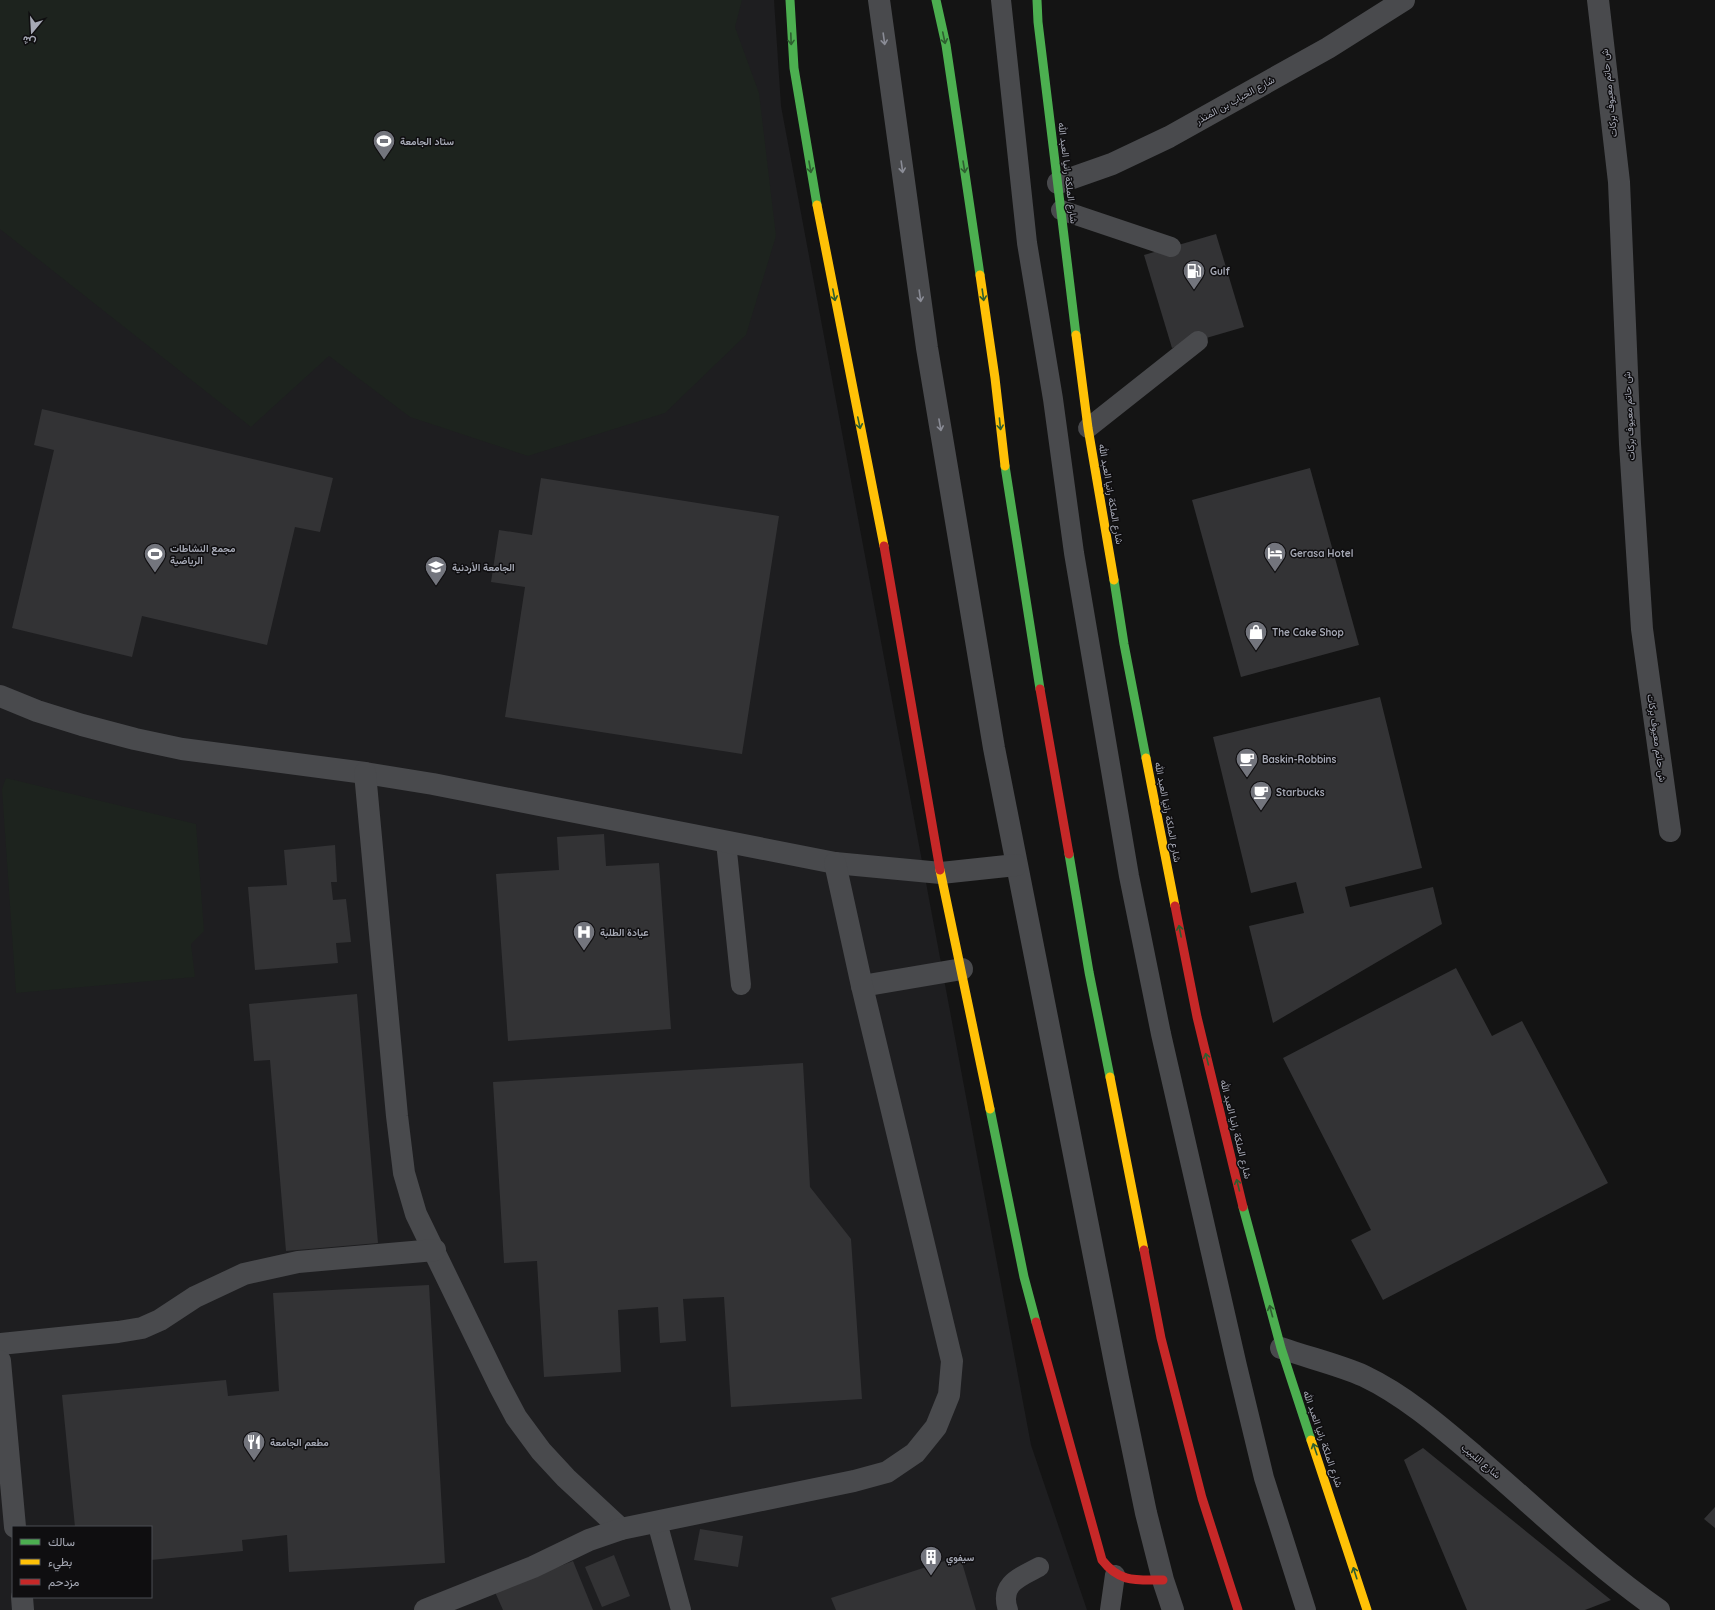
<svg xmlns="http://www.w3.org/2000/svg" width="1715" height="1610" font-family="Quicksand,Vazirmatn,sans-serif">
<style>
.built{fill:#1e1e20;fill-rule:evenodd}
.green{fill:#1d231e}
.building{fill:#333335}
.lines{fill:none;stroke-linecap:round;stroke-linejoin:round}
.lane{stroke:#494a4d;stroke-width:20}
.street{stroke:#494a4d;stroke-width:22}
.fast{stroke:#4caf50;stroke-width:9}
.slow{stroke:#ffc107;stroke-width:9}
.jam{stroke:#c62828;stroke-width:9}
.oneway{stroke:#2e5e30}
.oneway2{stroke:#8a8c96}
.labels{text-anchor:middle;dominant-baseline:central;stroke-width:3;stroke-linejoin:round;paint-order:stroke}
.street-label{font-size:10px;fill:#a6a9b5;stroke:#0f0e10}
.poi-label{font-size:10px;font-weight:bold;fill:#a6a9b5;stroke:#0f0e10;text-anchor:start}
</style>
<rect width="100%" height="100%" fill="#141414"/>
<path class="built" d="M0 0H774L781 106 1031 1445 1087 1610H0ZM13 1527H151V1597H13Z"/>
<g class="green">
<path d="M0 0H742L735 27 759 93 776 236 746 335 665 413 528 456 410 417 329 356 251 427 0 229Z"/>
<path d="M6 778 196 824 204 931 191 944 195 977 16 993 2 789Z"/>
</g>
<g class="building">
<path d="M1216 234 1244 327 1172 348 1144 255Z"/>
<path d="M42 409 333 478 320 532 295 527 267 645 142 616 132 657 12 628 54 450 34 445Z"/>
<path d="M1310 468 1359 645 1241 677 1192 500Z"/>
<path d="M541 478 779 516 742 754 505 717 525 587 491 582 499 530 532 535Z"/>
<path d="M1380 697 1422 868 1345 887 1350 907 1433 887 1442 924 1273 1023 1249 926 1304 913 1296 882 1251 893 1213 737Z"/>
<path d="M604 834 606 866 659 863 671 1029 508 1041 496 874 559 870 557 837Z"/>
<path d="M335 845 337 882H331L333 900 346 899 351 942 336 943 338 963 255 970 248 887 287 885 284 850Z"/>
<path d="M1456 968 1492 1036 1522 1021 1608 1183 1383 1300 1351 1240 1371 1230 1283 1058Z"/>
<path d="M357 994 378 1243 286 1251 270 1060 254 1061 249 1004Z"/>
<path d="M803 1063 810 1187 851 1239 862 1399 731 1407 724 1297 683 1299 686 1341 660 1343 658 1307 618 1310 621 1372 544 1377 537 1261 504 1263 493 1082Z"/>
<path d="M429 1285 445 1563 289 1572 287 1535 242 1540 243 1551 151 1560V1527H75L62 1395 226 1380 228 1396 279 1391 273 1293Z"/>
<path d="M1423 1448 1611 1600 1585 1610H1467L1404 1460Z"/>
<path d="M1715 1507V1528L1704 1519Z"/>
<path d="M700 1529 743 1536 738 1567 694 1560Z"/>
<path d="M614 1555 630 1596 602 1607 585 1567Z"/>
<path d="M960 1556 976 1610H836L831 1598Z"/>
<path d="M573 1561 593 1610H503L495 1592Z"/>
</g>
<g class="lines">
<g class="lane">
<path d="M1001 0 1027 243 1053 399 1074 553 1129 876 1161 1034 1237 1366 1264 1478 1306 1610"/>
<path d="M1061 210 1171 247"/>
<path d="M1088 428 1198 341"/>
<path d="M726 842 741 985"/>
<path d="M657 1522 681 1610"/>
<path d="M1008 1610C999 1584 1020 1577 1039 1567"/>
<path d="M1110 1610 1115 1575"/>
</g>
<g class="street">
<path d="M879 0 927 348 994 748 1118 1378 1146 1513 1163 1580 1173 1610"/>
<path d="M1598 0 1619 182 1630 444 1642 629 1670 831"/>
<path d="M1058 183 1112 164 1169 137 1328 48 1404 0"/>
<path d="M0 696 37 711 82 725 135 739 182 749 365 773 433 784 835 863 941 873 1016 865"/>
<path d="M365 773 397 1116 404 1173 416 1214 499 1385 516 1417 541 1451 566 1478 621 1529"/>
<path d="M862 986 962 969"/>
<path d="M0 1344 118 1332 142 1328 160 1320 195 1297 244 1274 298 1262 435 1250"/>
<path d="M1281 1348C1306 1357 1340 1365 1364 1376 1404 1395 1440 1426 1474 1455 1535 1507 1593 1564 1659 1610"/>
<path d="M0 1361 15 1527"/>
<path d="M22 1597 23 1610"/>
<path d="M425 1610 533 1567 589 1540 621 1529 854 1481 887 1472 915 1453 936 1427 949 1395 952 1361 862 986 835 863"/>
</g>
<g class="fast">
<path d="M790 0 794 68 817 205"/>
<path d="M936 0 946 45 980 275"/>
<path d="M1037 0 1038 22 1076 335"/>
<path d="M1005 466 1040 689"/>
<path d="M1114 580 1124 644 1146 758"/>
<path d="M1069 854 1089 972 1110 1077"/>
<path d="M990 1109 1024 1277 1036 1322"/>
<path d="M1243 1207 1281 1348 1311 1440"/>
</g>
<g class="slow">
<path d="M817 205 884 546"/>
<path d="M980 275 995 378 1005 466"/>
<path d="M1076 335 1088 428 1114 580"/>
<path d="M1146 758 1175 906"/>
<path d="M940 870 990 1109"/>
<path d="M1110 1077 1144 1250"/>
<path d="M1311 1440 1367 1610"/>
</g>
<g class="jam">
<path d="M884 546 940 870"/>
<path d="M1040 689 1069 854"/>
<path d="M1175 906 1197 1017 1243 1207"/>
<path d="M1144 1250 1161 1338 1202 1498 1238 1610"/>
<path d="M1036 1322 1102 1560C1120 1583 1136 1580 1163 1580"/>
</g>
</g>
<defs><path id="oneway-shaft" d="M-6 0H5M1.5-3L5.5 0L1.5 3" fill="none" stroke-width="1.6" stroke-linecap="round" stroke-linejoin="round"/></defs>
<g class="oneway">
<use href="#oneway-shaft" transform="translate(944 38) rotate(78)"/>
<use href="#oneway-shaft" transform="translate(791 39) rotate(88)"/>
<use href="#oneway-shaft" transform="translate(810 167) rotate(80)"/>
<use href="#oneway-shaft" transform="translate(964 167) rotate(81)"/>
<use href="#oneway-shaft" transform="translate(834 295) rotate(79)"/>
<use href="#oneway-shaft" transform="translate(983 295) rotate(82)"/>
<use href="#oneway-shaft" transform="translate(859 423) rotate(78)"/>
<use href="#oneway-shaft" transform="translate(1000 424) rotate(84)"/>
<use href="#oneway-shaft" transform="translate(1180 931) rotate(-101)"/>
<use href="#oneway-shaft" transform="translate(1207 1059) rotate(-104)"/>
<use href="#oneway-shaft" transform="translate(1238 1185) rotate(-104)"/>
<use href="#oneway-shaft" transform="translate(1271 1311) rotate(-105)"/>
<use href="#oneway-shaft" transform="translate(1315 1449) rotate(-109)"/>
<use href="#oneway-shaft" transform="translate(1355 1573) rotate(-108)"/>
</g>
<g class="oneway2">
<use href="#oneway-shaft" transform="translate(884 39) rotate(82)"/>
<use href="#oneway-shaft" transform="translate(902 167) rotate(82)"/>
<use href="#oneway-shaft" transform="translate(920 296) rotate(82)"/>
<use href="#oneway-shaft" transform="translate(940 425) rotate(80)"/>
</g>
<defs>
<g id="stadium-pin" transform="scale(1.15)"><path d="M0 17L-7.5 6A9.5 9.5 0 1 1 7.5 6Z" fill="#73757d" stroke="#0f0e10"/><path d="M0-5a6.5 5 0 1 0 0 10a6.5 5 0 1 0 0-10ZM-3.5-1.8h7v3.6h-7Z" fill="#fff"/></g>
<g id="fuel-pin" transform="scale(1.15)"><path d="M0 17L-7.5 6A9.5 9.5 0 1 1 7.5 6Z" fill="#73757d" stroke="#0f0e10"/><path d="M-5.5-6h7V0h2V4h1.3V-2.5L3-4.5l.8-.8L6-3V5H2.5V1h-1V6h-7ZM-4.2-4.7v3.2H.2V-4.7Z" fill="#fff"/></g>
<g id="hotel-pin" transform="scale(1.15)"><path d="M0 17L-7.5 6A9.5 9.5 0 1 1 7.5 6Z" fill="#73757d" stroke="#0f0e10"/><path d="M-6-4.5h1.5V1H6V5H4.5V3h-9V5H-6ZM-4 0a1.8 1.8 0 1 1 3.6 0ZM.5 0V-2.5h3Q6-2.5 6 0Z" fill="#fff"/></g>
<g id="university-pin" transform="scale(1.15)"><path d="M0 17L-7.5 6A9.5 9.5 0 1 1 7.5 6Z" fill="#73757d" stroke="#0f0e10"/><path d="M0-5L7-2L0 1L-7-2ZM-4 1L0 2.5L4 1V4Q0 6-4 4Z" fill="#fff"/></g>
<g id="shop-pin" transform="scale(1.15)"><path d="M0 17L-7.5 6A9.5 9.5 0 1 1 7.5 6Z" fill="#73757d" stroke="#0f0e10"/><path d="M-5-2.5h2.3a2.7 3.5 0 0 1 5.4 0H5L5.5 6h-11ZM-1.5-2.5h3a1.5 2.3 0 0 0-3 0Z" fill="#fff"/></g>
<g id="cafe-pin" transform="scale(1.15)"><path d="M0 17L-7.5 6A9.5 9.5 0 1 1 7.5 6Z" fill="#73757d" stroke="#0f0e10"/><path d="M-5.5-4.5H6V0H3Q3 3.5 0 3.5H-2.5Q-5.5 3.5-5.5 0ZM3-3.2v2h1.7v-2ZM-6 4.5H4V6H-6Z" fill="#fff"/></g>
<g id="hospital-pin" transform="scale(1.15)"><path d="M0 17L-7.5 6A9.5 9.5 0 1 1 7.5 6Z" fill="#73757d" stroke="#0f0e10"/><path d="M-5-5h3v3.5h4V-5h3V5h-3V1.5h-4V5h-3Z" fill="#fff"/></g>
<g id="restaurant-pin" transform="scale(1.15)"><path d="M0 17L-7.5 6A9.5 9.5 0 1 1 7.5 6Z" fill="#73757d" stroke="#0f0e10"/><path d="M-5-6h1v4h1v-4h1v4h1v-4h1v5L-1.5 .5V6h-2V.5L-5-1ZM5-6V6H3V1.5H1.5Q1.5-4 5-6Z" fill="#fff"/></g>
<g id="building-pin" transform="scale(1.15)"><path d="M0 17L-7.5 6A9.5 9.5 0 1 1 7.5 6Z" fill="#73757d" stroke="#0f0e10"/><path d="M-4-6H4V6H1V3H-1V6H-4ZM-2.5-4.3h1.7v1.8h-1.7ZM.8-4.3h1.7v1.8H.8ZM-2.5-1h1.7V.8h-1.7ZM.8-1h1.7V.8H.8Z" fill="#fff"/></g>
</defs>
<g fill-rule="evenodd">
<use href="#stadium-pin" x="384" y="141"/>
<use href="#fuel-pin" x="1194" y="271"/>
<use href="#hotel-pin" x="1275" y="553"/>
<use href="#stadium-pin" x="155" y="554"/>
<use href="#university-pin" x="436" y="567"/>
<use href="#shop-pin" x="1256" y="632"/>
<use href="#cafe-pin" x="1247" y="759"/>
<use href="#cafe-pin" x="1261" y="792"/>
<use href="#hospital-pin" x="584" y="932"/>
<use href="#restaurant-pin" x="254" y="1442"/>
<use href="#building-pin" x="931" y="1557"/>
</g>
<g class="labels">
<g class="street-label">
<text transform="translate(1609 93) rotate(-96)">ش حاتم معيوف بركات</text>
<text transform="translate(1235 100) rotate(-29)">شارع الحباب بن المنذر</text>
<text transform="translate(1068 173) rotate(83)">شارع الملكة رانيا العبد الله</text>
<text transform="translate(1629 416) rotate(-93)">ش حاتم معيوف بركات</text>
<text transform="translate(1111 494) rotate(80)">شارع الملكة رانيا العبد الله</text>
<text transform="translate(1657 738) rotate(82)">ش حاتم معيوف بركات</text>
<text transform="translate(1168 812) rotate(79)">شارع الملكة رانيا العبد الله</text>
<text transform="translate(1236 1129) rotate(76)">شارع الملكة رانيا العبد الله</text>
<text transform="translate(1323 1439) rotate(71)">شارع الملكة رانيا العبد الله</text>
<text transform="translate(1481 1461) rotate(40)">شارع اللبيب</text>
</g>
<g class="poi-label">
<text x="400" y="141">ستاد الجامعة</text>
<text x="1210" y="271">Gulf</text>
<text x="170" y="548">مجمع النشاطات<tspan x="170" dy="12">الرياضية</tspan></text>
<text x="1290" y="553">Gerasa Hotel</text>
<text x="452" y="567">الجامعة الأردنية</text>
<text x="1272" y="632">The Cake Shop</text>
<text x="1262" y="759">Baskin-Robbins</text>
<text x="1276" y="792">Starbucks</text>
<text x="600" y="932">عيادة الطلبة</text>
<text x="270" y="1442">مطعم الجامعة</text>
<text x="946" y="1557">سيفوي</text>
</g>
</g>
<rect x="12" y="1526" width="140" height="72" fill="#0f0e10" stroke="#4b4c52"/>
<rect x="20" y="1539" width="20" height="6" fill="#4caf50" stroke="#4b4c52"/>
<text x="48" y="1546" font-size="12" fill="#a6a9b5">سالك</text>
<rect x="20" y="1559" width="20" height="6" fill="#ffc107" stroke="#4b4c52"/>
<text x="48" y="1566" font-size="12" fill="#a6a9b5">بطيء</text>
<rect x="20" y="1579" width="20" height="6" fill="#c62828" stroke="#4b4c52"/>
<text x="48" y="1586" font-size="12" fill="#a6a9b5">مزدحم</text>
<g transform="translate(32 32) rotate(198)" stroke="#0f0e10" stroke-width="3" paint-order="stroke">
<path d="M0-3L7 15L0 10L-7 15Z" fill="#a6a9b5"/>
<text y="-6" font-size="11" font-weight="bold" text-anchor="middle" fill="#a6a9b5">ش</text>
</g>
</svg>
